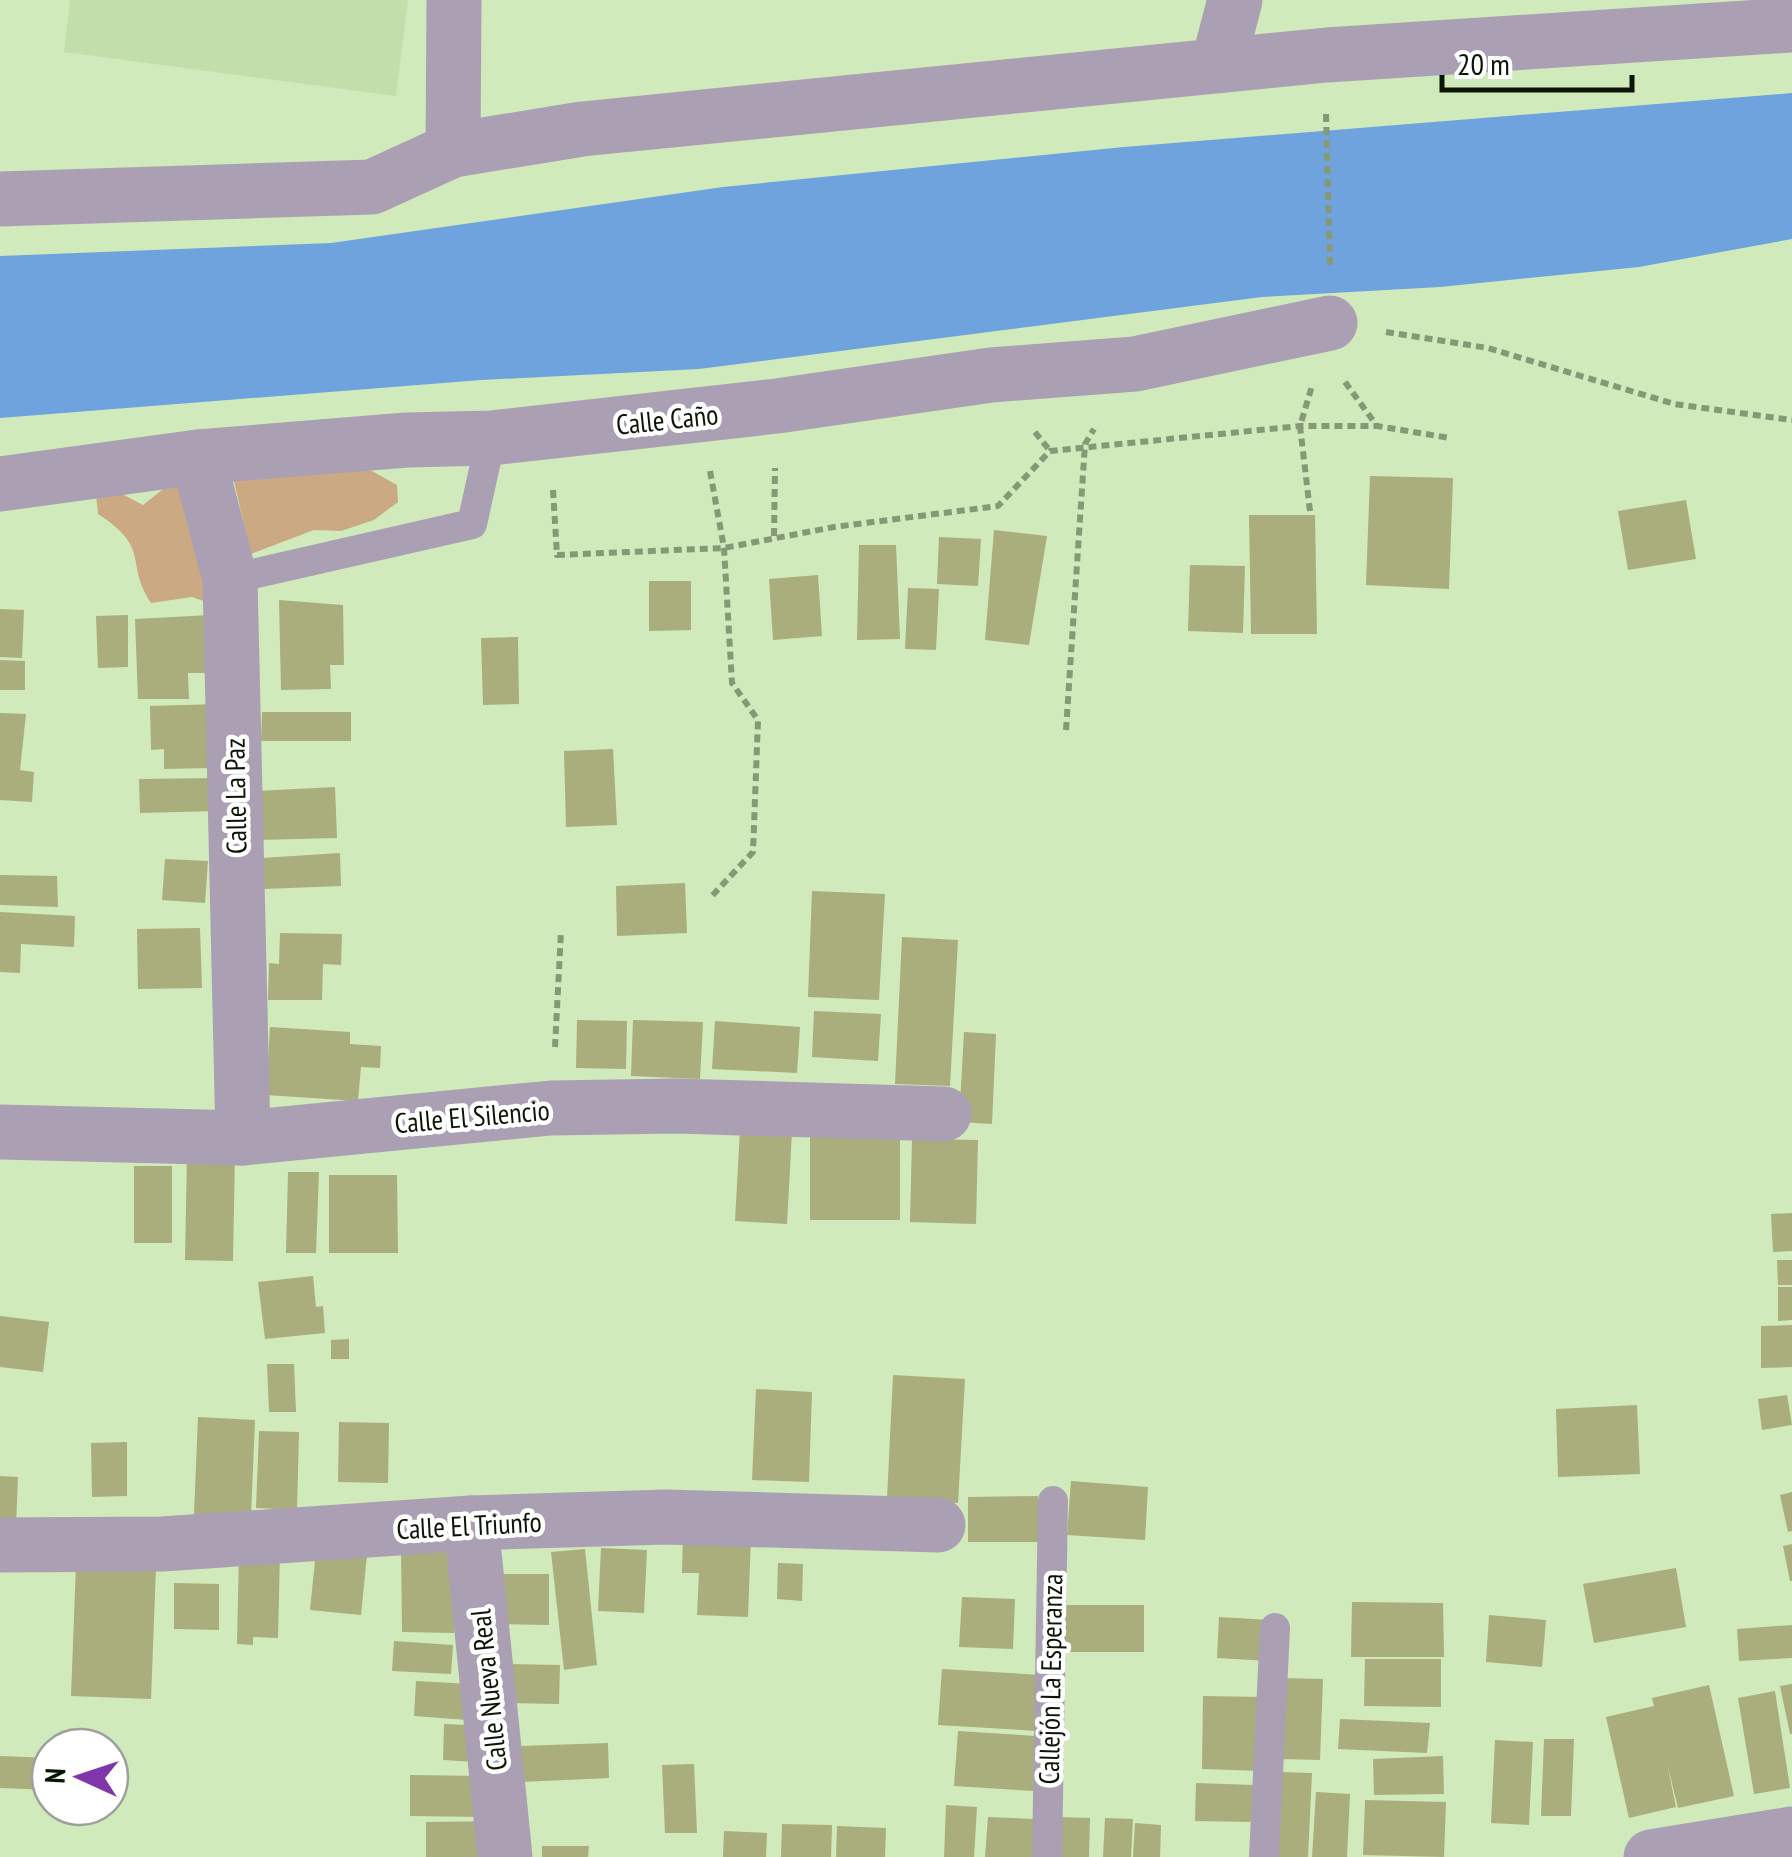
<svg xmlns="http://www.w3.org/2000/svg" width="1792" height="1857" font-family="'PT Sans Narrow',sans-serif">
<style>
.built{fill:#c2dfab}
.green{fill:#caa983}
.water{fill:#6ea3dd}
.building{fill:#aaad7c}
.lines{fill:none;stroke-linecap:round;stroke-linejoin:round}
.path{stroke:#869977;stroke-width:6;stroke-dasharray:8 5;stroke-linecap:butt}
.service{stroke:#aba0b3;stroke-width:30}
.minor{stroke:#aba0b3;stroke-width:55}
.labels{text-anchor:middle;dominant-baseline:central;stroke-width:9;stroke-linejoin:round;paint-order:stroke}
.street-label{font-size:28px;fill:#0c1505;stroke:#fff}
</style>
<rect width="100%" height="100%" fill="#d0eabc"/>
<path class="built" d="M70 0H408L396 96 64 52Z"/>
<g class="green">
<path d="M345 466 372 471 397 485 398 502 374 520 341 531 314 530 251 554 233 477Z"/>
<path d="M177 478 212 604 192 597 151 603C124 561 152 549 98 514L96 494 124 495 143 505Z"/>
</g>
<path class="water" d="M1792 93V239L1639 267 1440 287 1262 297 699 369 481 380 0 418V256L331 243 723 187 1124 147Z"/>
<g class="building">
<path d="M1370 476 1453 478 1449 589 1366 585Z"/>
<path d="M1686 500 1696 559 1628 570 1618 511Z"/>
<path d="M1249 515H1315L1317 634H1251Z"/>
<path d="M994 530 1047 536 1029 645 985 640Z"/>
<path d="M939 537 981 539 978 586 937 584Z"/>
<path d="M859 545H896L900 639 857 640Z"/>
<path d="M1190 565 1245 566 1243 633 1188 631Z"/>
<path d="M818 575 822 636 773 640 769 579Z"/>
<path d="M649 581H691V630L649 631Z"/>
<path d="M908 588 939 589 936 650 905 649Z"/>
<path d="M279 600 343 605 344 665H330L331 689 281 690Z"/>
<path d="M0 609 24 610 22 658 0 657Z"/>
<path d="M128 615V667L98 668 96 616Z"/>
<path d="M211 615 216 673H188L189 699H138L135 619Z"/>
<path d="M518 637 519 704 483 705 481 638Z"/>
<path d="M0 660 25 661V690H0Z"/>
<path d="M218 704 210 768 164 769V749L151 750 150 706Z"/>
<path d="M262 712H351V741H261Z"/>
<path d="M0 713 26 714 20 770 34 772 32 802 0 800Z"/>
<path d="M613 749 617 825 566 827 564 751Z"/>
<path d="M214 778 215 811 140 813 139 779Z"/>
<path d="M335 787 337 838 258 840 256 791Z"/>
<path d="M340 853 341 886 264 889 262 858Z"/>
<path d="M165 859 208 861 205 903 162 900Z"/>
<path d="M0 875 57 876 58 907 0 905Z"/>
<path d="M685 883 687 933 617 936 616 886Z"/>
<path d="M812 891 885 894 879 1000 808 997Z"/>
<path d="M0 912 75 916 74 947 21 944 20 973 0 972Z"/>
<path d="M200 928 202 988 138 989 137 929Z"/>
<path d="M280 933 342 934 341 965 323 964 322 1000H268L269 963 279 964Z"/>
<path d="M902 937 958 940 950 1086 895 1084Z"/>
<path d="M814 1011 881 1014 878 1061 812 1057Z"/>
<path d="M577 1020 627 1021 626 1069 576 1068Z"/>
<path d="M633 1020 703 1022 700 1079 631 1076Z"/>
<path d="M715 1021 800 1027 797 1073 712 1069Z"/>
<path d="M270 1027 350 1032V1044L381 1046 380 1068 361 1067 358 1101 266 1095Z"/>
<path d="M964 1032 996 1034 992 1124 959 1122Z"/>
<path d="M740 1130 792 1132 787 1224 735 1221Z"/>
<rect x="810" y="1136" width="90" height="84"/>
<path d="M912 1139 978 1140 976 1224 910 1222Z"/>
<path d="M187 1153H235L233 1261 185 1260Z"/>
<rect x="134" y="1166" width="38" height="77"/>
<path d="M288 1172H319L316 1253H286Z"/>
<path d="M329 1175H397L398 1253H329Z"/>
<path d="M1792 1213V1251L1773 1252 1771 1214Z"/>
<path d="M1777 1260H1792V1285H1778Z"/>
<path d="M313 1276 316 1307 323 1306 325 1333 265 1339 258 1282Z"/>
<path d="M1778 1287H1792V1320L1778 1321Z"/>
<path d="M0 1316 49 1322 43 1372 0 1367Z"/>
<path d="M1792 1325V1367L1761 1368V1326Z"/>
<path d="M349 1339V1359H331V1340Z"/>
<path d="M267 1364H294L296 1412H269Z"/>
<path d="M893 1375 965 1379 958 1503 887 1499Z"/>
<path d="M756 1389 812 1392 809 1482 752 1480Z"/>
<path d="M1787 1395 1792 1425 1762 1430 1758 1399Z"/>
<path d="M1637 1405 1640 1474 1558 1477 1556 1409Z"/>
<path d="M198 1417 255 1420 251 1516 194 1514Z"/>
<path d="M339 1422 389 1423 388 1483 338 1482Z"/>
<path d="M259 1431 299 1432 297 1510 256 1508Z"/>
<path d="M127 1442V1496L92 1497 91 1443Z"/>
<path d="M0 1476 18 1477 16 1527 0 1526Z"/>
<path d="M1071 1481 1148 1487 1145 1540 1067 1535Z"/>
<path d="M1792 1492V1531L1788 1532 1780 1495Z"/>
<path d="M1038 1496V1542H968V1497Z"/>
<path d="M683 1534 751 1537 748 1617 697 1615 699 1573H682Z"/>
<path d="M317 1541 368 1545 361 1615 310 1610Z"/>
<path d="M1792 1544V1581H1790L1783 1546Z"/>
<path d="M401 1545H454V1633L402 1632Z"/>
<path d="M601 1548 647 1550 644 1613 598 1611Z"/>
<path d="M585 1549 597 1665 564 1670 551 1552Z"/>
<path d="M239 1551 280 1552 278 1638 253 1637V1645L237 1644Z"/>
<path d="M778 1563 803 1564 802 1601 777 1599Z"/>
<path d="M76 1564 156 1567 151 1699 71 1696Z"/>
<path d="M1676 1568 1686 1627 1594 1643 1583 1584Z"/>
<path d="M494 1574H549V1625L495 1624Z"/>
<path d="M174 1583 219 1584V1630L174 1629Z"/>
<path d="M962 1597 1015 1599 1013 1649 959 1647Z"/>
<path d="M1352 1602 1443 1603 1444 1657H1351Z"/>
<path d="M1061 1605H1144V1652H1062Z"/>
<path d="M1489 1615 1546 1620 1542 1667 1486 1662Z"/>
<path d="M1219 1617 1270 1620 1268 1661 1217 1658Z"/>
<path d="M1792 1625V1658L1739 1661 1737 1629Z"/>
<path d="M394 1641 453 1645 451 1674 392 1671Z"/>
<path d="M1365 1659H1441V1707L1364 1706Z"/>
<path d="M503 1664 560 1665 559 1704 503 1703Z"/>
<path d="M942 1669 1041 1675 1037 1731 938 1725Z"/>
<path d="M1284 1678 1323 1679 1320 1760 1281 1759Z"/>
<path d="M416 1681 470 1684 467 1720 414 1716Z"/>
<path d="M1792 1684V1734H1790L1780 1686Z"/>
<path d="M1709 1685 1734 1796 1678 1808 1667 1763 1676 1807 1629 1818 1606 1717 1654 1706 1652 1698Z"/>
<path d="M1775 1691 1790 1788 1754 1794 1738 1698Z"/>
<path d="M1203 1696 1263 1697 1261 1771 1202 1769Z"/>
<path d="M1340 1719 1430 1723 1427 1753 1338 1749Z"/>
<path d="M444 1724 492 1726 490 1763 443 1760Z"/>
<path d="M958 1731 1037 1736 1034 1791 954 1786Z"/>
<path d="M1544 1739H1574L1571 1816H1541Z"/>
<path d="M1495 1740 1533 1742 1529 1825 1491 1823Z"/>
<path d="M608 1743 609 1778 521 1782 520 1746Z"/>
<path d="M0 1756 50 1758V1790L0 1788Z"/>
<path d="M1443 1756 1444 1794 1374 1795 1373 1759Z"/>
<path d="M694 1764 697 1833H665L662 1765Z"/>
<path d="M1281 1772 1312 1773 1308 1857H1276Z"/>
<path d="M410 1775 485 1776V1817L410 1816Z"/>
<path d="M1196 1783 1254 1785 1253 1822 1195 1821Z"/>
<path d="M1316 1792 1350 1794 1347 1857H1312Z"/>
<path d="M1365 1800 1446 1802 1444 1857 1363 1855Z"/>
<path d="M946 1805 977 1807 974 1857H944Z"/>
<path d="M988 1817 1035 1819 1033 1857H985Z"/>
<path d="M1056 1817 1090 1818 1089 1857H1055Z"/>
<path d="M1105 1818 1133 1819 1131 1857H1103Z"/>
<path d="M500 1821V1857H426V1822Z"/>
<path d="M1135 1823 1161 1825 1160 1857H1133Z"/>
<path d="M782 1824 832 1825 831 1857H781Z"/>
<path d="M837 1826 886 1828 885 1857H836Z"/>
<path d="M724 1831 767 1833 766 1857H723Z"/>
<path d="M542 1846H589L588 1857H542Z"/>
</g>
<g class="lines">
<g class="path">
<path d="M1326 114 1330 267"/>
<path d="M1386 332 1488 348 1674 404 1792 420"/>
<path d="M1345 382 1377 426 1450 438"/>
<path d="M1035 432 1050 451"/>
<path d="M710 471 724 548 732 683 758 720 753 852 711 897"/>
<path d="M553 490 557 555 724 548 834 527 998 506 1050 451 1300 426H1377"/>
<path d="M1310 511 1300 426 1312 386"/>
<path d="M774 536 775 468"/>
<path d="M1066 730 1085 444 1094 429"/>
<path d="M555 1047 561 932"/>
</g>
<g class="service">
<path d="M230 579 472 524 491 438"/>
<path d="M1047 1857 1053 1501"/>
<path d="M1264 1857 1275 1628"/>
</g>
<g class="minor">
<path d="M1218 65 1235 0"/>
<path d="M453 150 454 0"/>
<path d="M0 199 372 187 453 150 582 129 1327 55 1792 25"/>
<path d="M198 457 230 579 243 1138"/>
<path d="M0 484 198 457 407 440 491 438 777 406 991 375 1135 364 1330 323"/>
<path d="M0 1132 243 1138 551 1108 676 1106 944 1114"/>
<path d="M471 1523 505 1857"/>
<path d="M0 1545 162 1544 471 1523 666 1517 938 1525"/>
<path d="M1651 1857 1792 1834"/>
</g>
</g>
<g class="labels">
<g class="street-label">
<text transform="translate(667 419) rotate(-6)">Calle Caño</text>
<text transform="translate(235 796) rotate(-91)">Calle La Paz</text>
<text transform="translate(472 1116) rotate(-5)">Calle El Silencio</text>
<text transform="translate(469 1525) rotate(-3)">Calle El Triunfo</text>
<text transform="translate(1050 1679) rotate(-89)">Callejón La Esperanza</text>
<text transform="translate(488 1690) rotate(-96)">Calle Nueva Real</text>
</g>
</g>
<g transform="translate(80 1777) rotate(273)"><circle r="48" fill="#ffffff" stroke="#9ea19b" stroke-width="2.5"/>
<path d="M0-8L18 38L0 25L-18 38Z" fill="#8036a8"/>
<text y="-15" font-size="28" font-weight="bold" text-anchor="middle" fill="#0c1505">N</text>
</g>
<path d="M1442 75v15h190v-15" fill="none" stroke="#0c1505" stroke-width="5"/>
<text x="1457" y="75" font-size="30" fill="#0c1505" stroke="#ffffff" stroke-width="8" paint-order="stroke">20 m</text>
</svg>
